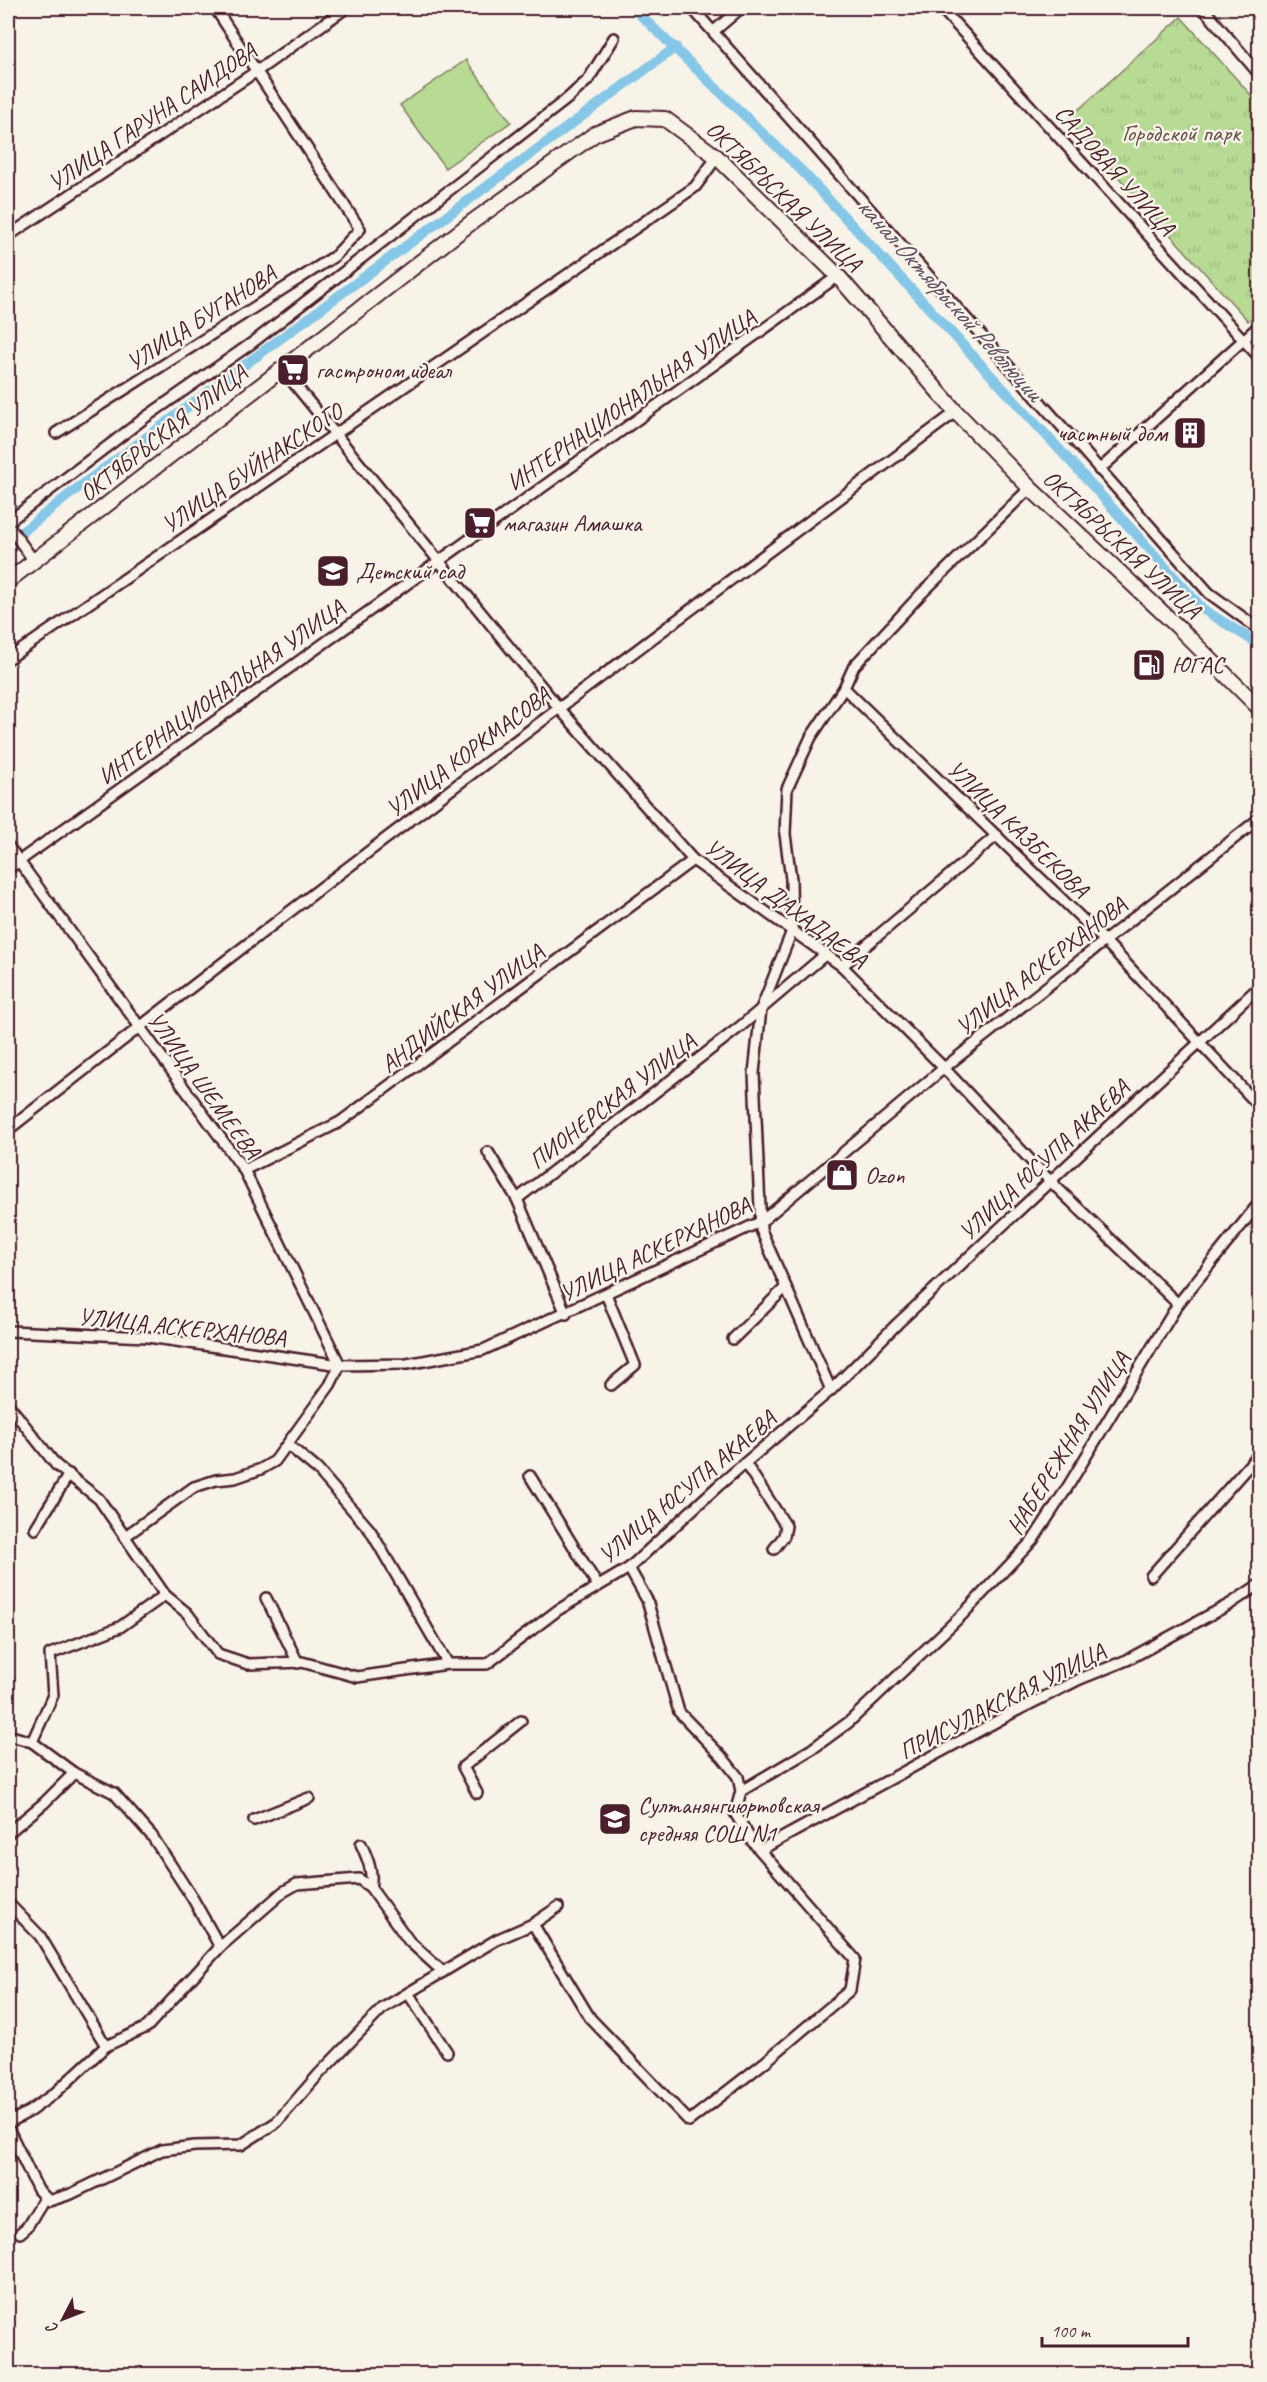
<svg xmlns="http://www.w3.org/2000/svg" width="1267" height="2382" font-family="Caveat,sans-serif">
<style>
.grass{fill:url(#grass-tufts);stroke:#807c60;stroke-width:1.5}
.pitch{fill:#b7da94;stroke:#807c60;stroke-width:1.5}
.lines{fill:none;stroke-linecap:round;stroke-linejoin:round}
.canal{stroke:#86c7e7;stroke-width:10}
.street-casing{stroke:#4a1f2b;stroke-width:14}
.secondary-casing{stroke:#4a1f2b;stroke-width:18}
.street{stroke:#f7f3e8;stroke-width:9}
.secondary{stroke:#f7f3e8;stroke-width:14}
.labels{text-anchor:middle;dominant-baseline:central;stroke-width:5;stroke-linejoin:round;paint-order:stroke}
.street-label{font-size:24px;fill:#4a1f2b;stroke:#f7f3e8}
.park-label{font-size:24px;fill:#654e45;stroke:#f7f3e8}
.poi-label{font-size:24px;fill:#4a1f2b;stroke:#f7f3e8;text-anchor:start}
.water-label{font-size:26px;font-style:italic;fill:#5c5163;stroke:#f7f3e8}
</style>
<defs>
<pattern id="grass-tufts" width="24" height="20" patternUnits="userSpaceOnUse" patternTransform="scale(1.5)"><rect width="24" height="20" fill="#b7da94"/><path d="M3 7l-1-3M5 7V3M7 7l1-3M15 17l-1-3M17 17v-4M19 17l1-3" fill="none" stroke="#9fbb80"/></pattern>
</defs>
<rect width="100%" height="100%" fill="#f7f3e8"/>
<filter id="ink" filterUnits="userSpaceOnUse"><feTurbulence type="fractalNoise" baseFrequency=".0167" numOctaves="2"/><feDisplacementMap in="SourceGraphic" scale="12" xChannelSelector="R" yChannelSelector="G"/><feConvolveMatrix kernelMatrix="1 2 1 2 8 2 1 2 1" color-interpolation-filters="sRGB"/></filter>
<g filter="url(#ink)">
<path class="grass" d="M1181 17 1259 104V311L1248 321 1067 120Z"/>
<path class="pitch" d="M466 60 511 122 445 168 400 105Z"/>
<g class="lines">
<g class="canal">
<path d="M633 8 802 171 1071 462 1204 610 1260 645"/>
<path d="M8 543 79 487 676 47"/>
</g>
<g class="street-casing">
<g id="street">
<path d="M692 8 1209 593 1260 630"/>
<path d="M941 8 1260 358"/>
<path d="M1203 8 1260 75"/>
<path d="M714 31 741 8"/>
<path d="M8 236 257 71 346 8"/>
<path d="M283 370 559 708 693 860 842 966 944 1068 1050 1181 1178 1304"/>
<path d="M56 433 335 256 360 229 215 8"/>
<path d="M1099 470 1260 325"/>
<path d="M8 522 146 417 252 343 567 99 588 80 614 38"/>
<path d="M8 525 34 561"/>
<path d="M8 659 695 187 717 157"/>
<path d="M844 688 1104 940 1260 1107"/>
<path d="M8 846 244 1170 340 1365 330 1385 275 1461 261 1469 235 1478 216 1480 194 1487 124 1537"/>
<path d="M8 869 838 276"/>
<path d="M842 966 997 835"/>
<path d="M8 1130C319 885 638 649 956 412"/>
<path d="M488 1152 517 1199"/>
<path d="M244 1170 340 1122 693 860"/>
<path d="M606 1294 635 1365 611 1385"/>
<path d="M566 1314 517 1199 741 1026 826 954"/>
<path d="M8 1331 148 1337 340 1365 407 1364 483 1350 762 1221 944 1068 1260 818"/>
<path d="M733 1339 786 1287"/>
<path d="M831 1390 761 1230 754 1073 761 1009 792 931 791 879 785 834 787 789 811 737 844 688 854 666 921 594 1030 488"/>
<path d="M8 1404 56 1465 99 1499 165 1595 187 1613 218 1654 248 1664 302 1662 357 1677 448 1664H487L558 1610 629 1568 718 1486 831 1390 898 1323 1260 986"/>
<path d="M288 1445 317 1469 370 1530 448 1664"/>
<path d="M745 1463 786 1526 784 1536 774 1549"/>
<path d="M530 1476 598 1586"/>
<path d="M35 1529 69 1474"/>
<path d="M1151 1576 1260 1453"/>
<path d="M266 1598 298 1663"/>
<path d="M8 1735 32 1742 74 1773 114 1793 152 1836 193 1899 220 1947"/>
<path d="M32 1742 53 1695 50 1654 120 1627 165 1595"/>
<path d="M741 1791 812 1749 849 1722 963 1614 1033 1540 1067 1488 1178 1304 1260 1202"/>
<path d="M477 1793 463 1767 521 1721"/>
<path d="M254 1820 309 1798"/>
<path d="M8 1833 44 1803 74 1773"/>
<path d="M361 1844C367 1857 374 1873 370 1887"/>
<path d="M760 1850 1012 1713 1080 1679 1127 1660 1230 1604 1260 1584"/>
<path d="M8 1903 40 1936 106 2046"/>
<path d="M533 1924 590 2018 689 2121 765 2062 850 1990 855 1959 751 1840 735 1813 741 1791 738 1777 723 1758 679 1712 647 1600 629 1568"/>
<path d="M408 1993 447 2052"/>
<path d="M8 2123 30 2111 55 2093 106 2046 147 2027 220 1947 283 1892 297 1884 359 1879 370 1887 409 1941 443 1972"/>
<path d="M8 2128 38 2190 49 2201 71 2194 162 2150 195 2146 241 2145 277 2122 319 2074 383 2008 496 1940 533 1924 558 1907"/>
<path d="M20 2233 27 2227 45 2197"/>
</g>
</g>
<g class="secondary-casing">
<path id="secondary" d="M8 581 472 222 595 134 636 118 665 119 717 157 838 276 956 412 1030 488 1179 628 1260 709"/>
</g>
<use href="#street" class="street"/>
<use href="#secondary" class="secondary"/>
</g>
</g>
<defs>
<g id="supermarket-square" transform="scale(1.725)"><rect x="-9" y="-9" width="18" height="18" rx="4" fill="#4a1f2b" stroke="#f7f3e8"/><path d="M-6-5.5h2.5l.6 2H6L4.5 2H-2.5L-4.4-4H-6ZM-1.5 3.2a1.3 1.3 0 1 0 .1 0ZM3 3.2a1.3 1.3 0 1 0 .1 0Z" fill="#fff"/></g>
<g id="building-square" transform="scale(1.725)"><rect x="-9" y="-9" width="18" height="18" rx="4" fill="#4a1f2b" stroke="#f7f3e8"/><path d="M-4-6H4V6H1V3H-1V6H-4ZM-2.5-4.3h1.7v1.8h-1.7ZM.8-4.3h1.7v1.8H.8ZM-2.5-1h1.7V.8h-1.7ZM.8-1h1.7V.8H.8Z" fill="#fff"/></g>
<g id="school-square" transform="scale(1.725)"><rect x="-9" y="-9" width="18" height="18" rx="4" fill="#4a1f2b" stroke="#f7f3e8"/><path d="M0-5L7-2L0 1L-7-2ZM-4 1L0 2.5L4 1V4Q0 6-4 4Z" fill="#fff"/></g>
<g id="fuel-square" transform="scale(1.725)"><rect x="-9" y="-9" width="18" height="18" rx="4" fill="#4a1f2b" stroke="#f7f3e8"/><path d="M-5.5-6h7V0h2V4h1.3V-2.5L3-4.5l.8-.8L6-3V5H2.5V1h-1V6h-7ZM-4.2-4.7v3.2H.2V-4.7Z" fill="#fff"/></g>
<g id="shop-square" transform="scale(1.725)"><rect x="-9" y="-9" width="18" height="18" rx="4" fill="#4a1f2b" stroke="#f7f3e8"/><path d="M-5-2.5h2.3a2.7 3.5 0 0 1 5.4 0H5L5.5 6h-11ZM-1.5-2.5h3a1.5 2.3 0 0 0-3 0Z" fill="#fff"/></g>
</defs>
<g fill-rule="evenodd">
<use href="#supermarket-square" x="293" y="370"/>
<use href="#building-square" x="1190" y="433"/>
<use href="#supermarket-square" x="480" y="523"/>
<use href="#school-square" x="333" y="571"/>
<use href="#fuel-square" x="1149" y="665"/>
<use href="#shop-square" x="842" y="1175"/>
<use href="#school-square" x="615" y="1819"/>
</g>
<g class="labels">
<g class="street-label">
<text transform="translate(152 117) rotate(-34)">УЛИЦА ГАРУНА САИДОВА</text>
<text transform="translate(1115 170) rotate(48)">САДОВАЯ УЛИЦА</text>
<text transform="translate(784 196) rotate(44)">ОКТЯБРЬСКАЯ УЛИЦА</text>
<text transform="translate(201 318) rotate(-33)">УЛИЦА БУГАНОВА</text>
<text transform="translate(631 400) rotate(-35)">ИНТЕРНАЦИОНАЛЬНАЯ УЛИЦА</text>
<text transform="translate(163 433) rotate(-38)">ОКТЯБРЬСКАЯ УЛИЦА</text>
<text transform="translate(252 468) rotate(-34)">УЛИЦА БУЙНАКСКОГО</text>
<text transform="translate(1122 544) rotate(43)">ОКТЯБРЬСКАЯ УЛИЦА</text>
<text transform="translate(221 692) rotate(-36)">ИНТЕРНАЦИОНАЛЬНАЯ УЛИЦА</text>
<text transform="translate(468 752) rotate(-37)">УЛИЦА КОРКМАСОВА</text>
<text transform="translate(1018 829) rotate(44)">УЛИЦА КАЗБЕКОВА</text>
<text transform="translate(786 903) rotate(37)">УЛИЦА ДАХАДАЕВА</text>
<text transform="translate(1041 966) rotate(-38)">УЛИЦА АСКЕРХАНОВА</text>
<text transform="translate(462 1008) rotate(-37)">АНДИЙСКАЯ УЛИЦА</text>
<text transform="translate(204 1085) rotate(54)">УЛИЦА ШЕМЕЕВА</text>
<text transform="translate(612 1101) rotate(-38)">ПИОНЕРСКАЯ УЛИЦА</text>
<text transform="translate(1044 1160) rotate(-43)">УЛИЦА ЮСУПА АКАЕВА</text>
<text transform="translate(655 1249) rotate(-26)">УЛИЦА АСКЕРХАНОВА</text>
<text transform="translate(182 1327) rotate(6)">УЛИЦА АСКЕРХАНОВА</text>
<text transform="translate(1068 1443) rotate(-58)">НАБЕРЕЖНАЯ УЛИЦА</text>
<text transform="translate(687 1487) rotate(-40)">УЛИЦА ЮСУПА АКАЕВА</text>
<text transform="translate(1002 1701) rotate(-27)">ПРИСУЛАКСКАЯ УЛИЦА</text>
</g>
<g class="park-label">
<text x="1181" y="133">Городской парк</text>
</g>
<g class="poi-label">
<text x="316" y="370">гастроном идеал</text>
<text x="1167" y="433" text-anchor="end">частный дом</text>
<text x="503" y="523">магазин Амашка</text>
<text x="356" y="571">Детский сад</text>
<text x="1172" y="665">ЮГАС</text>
<text x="865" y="1175">Ozon</text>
<text x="638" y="1805">Султанянгиюртовская<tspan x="638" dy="28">средняя СОШ N1</tspan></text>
</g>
<g class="water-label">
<text transform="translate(950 299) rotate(48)">канал Октябрьской Революции</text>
</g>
</g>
<rect width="1267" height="2382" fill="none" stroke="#f7f3e8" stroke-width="30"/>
<rect x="15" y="15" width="1237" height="2352" fill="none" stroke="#4a1f2b" stroke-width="2" filter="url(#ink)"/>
<g transform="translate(63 2319) rotate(228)" stroke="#f7f3e8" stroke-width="4.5" paint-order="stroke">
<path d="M0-4.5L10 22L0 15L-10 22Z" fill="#4a1f2b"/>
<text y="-9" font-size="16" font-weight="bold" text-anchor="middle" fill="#4a1f2b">С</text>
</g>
<path d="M1042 2337v9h146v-9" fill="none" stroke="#4a1f2b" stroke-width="3"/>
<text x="1051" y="2337" font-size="18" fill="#4a1f2b" stroke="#f7f3e8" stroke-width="4.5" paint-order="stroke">100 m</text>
</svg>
